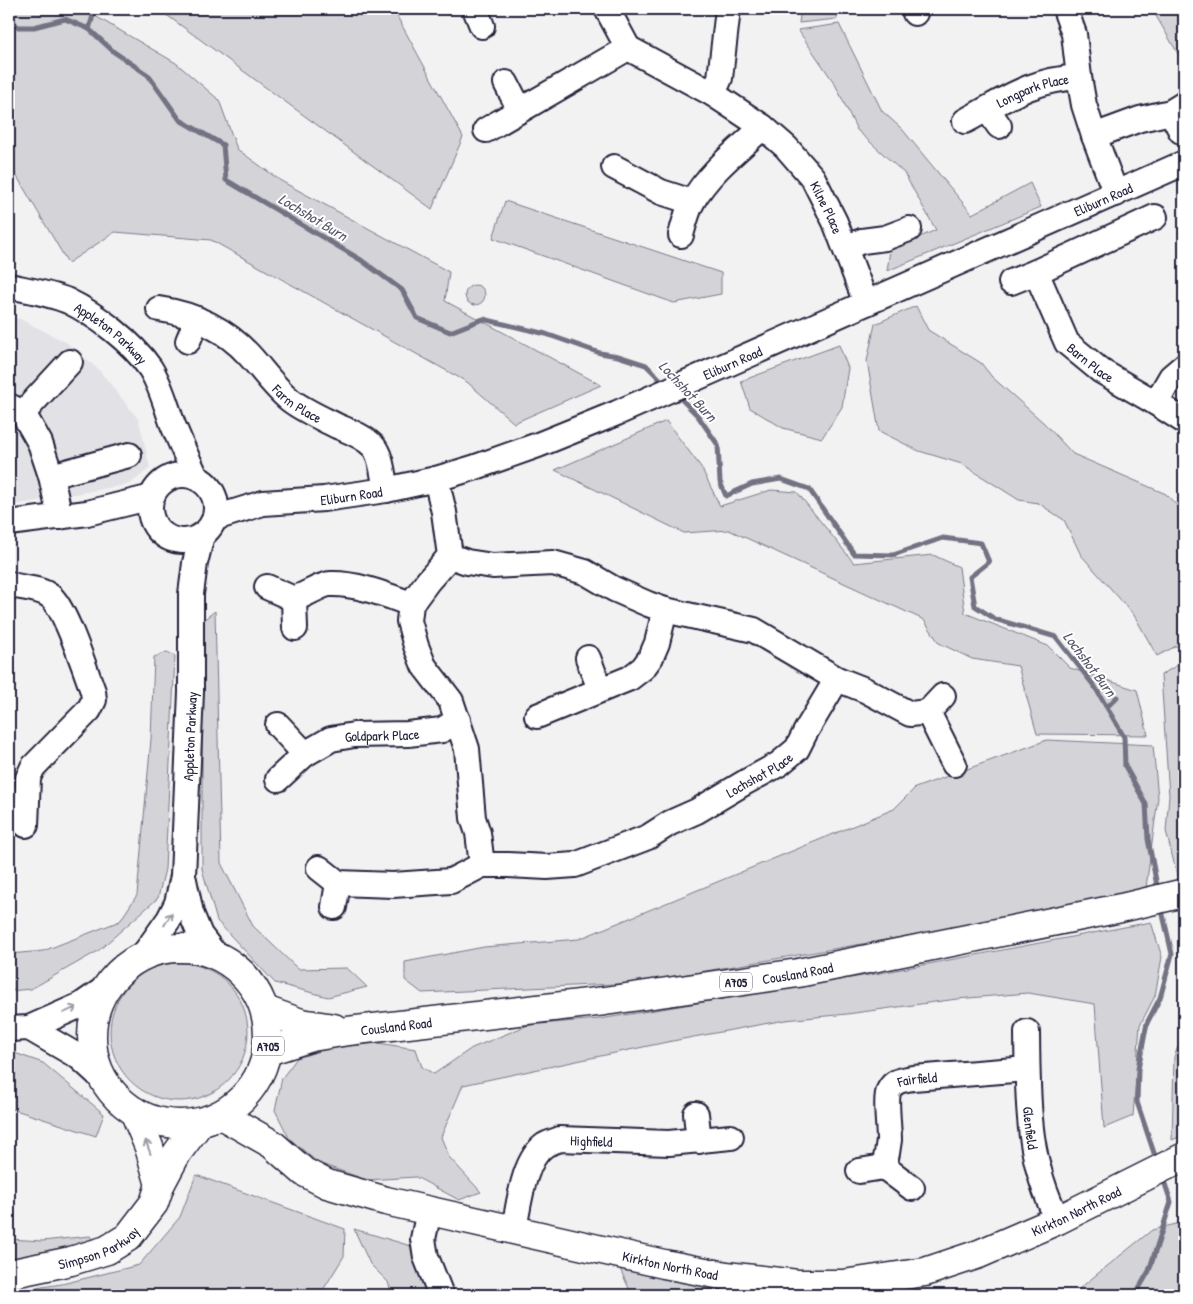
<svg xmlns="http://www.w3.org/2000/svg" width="1193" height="1304" font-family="'Patrick Hand',sans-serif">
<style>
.built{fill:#e2e2e6}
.green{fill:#d3d3d8;stroke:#7a7a8a}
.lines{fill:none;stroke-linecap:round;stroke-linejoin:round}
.stream{stroke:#727282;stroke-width:5}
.minor-casing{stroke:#22223b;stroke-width:28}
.major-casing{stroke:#22223b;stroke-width:31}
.minor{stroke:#fff;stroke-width:24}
.major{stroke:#fff;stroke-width:28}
.oneway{stroke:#9c9ca7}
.labels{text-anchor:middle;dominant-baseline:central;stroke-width:4;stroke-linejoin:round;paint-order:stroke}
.shield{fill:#fff;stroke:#646476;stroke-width:1}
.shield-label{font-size:12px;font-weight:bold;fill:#22223b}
.street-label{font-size:14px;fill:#22223b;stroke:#fff}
.water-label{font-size:15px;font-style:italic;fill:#58586b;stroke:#fff}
</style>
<rect width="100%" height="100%" fill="#f2f2f3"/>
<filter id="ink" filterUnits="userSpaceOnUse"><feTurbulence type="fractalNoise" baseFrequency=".02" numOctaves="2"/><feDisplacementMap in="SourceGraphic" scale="10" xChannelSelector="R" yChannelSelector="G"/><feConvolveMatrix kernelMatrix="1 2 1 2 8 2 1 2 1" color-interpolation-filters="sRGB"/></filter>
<g filter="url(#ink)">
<path class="built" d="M9 318 20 319 66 342 99 370 139 420 150 468 130 484 9 506Z"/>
<g class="green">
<path d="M9 9H83L176 63 219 100 237 149 281 181 449 272 445 301 601 385 514 423 467 382 211 240 115 232 68 263 9 163Z"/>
<path d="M152 9H393L463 137 432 209 168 16Z"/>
<path d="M801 9H838L837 19 799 23Z"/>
<path d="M1152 9H1184V64Z"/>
<path d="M839 24 882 111 902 129 972 214 1030 183 1041 207 887 271 890 250 936 230 904 173 857 130 835 84 798 30Z"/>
<path d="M505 201 721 273V294L674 303 493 238Z"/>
<circle cx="475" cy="295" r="10"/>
<path d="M916 306 928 330 981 363 992 377 1044 423 1073 454 1166 494 1184 513V642L1157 656 1134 615 1081 555 1064 520 1038 503 1019 500 962 464 919 451 879 431 867 361 875 324Z"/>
<path d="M839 345 848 368 842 407 822 438 783 428 750 408 741 381Z"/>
<path d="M666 421 701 467 720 506 771 490 797 492 854 563 933 555 959 567 965 613 1048 646 1070 668 1137 690 1148 735 1037 734 1018 666 972 659 943 645 939 643 924 620 729 530 684 533 555 470Z"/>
<path d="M215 611 221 863 253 926 298 969 347 968 367 987 328 997 275 983 217 921 202 869V621Z"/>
<path d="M167 652 175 656 165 869 158 898 98 951 31 989 9 991V954L43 951 120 921 137 895 151 739 154 657Z"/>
<path d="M1184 661V871L1177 875 1166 831 1169 796 1161 675Z"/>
<path d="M1047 740 1153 745 1158 798 1145 895 636 983 422 993 405 980V962L484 947 579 939 894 809 915 788Z"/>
<path d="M1151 922 1162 957 1155 996 1140 1025 1133 1116 1104 1128 1095 1004 1028 993 957 999 847 1014 785 1020 667 1042 463 1085 441 1137 449 1157 481 1192 459 1200 416 1177 367 1180 318 1163 289 1138 275 1110 282 1078 297 1058 329 1048 378 1043 416 1049 422 1067 434 1074 472 1048 528 1025 600 1019 875 974Z"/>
<circle cx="179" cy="1032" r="69"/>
<path d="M1184 1031V1135L1172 1140 1174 1057Z"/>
<path d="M9 1051 43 1063 104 1114 96 1136 9 1108Z"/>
<path d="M196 1175 345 1229 344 1256 320 1295H9V1292L62 1284 139 1265 180 1217Z"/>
<path d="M1184 1222V1295H1079L1080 1288 1152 1230Z"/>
<path d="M354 1229 411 1246 429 1295H392L388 1282 370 1264Z"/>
<path d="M90 1236 93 1241 46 1255 9 1260V1239L42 1241Z"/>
<path d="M616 1260 863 1294V1295H632Z"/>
</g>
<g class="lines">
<g class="stream">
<path d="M9 18 18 27H34L65 19 89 29 114 52 148 75 180 120 223 145 226 180 361 260 402 290 417 318 450 332 483 319 546 334 600 353 618 356 646 365 665 384"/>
<path d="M89 29 95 9"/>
<path d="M677 395 698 416 718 445 720 482 726 496 752 484 781 479 809 489 854 554 893 555 943 538 981 543 989 562 970 577 975 606 995 619 1056 637 1095 687 1124 737 1125 766 1146 804 1148 839 1158 891"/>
<path d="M1182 658 1184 657"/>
<path d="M1107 707 1117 697"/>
<path d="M1157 1162 1137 1102 1138 1069 1147 1023 1160 998 1172 954 1161 906"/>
<path d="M1135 1295 1149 1271 1171 1202 1163 1178"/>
</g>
<g class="minor-casing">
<g id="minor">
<path d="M475 9 482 26"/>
<path id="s1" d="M607 9 628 48 713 94 763 127 786 147 813 178 835 222 866 303"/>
<path d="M915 9V13"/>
<path d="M1065 9 1074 34 1079 77 1084 105 1094 136 1116 194"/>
<path d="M506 83 520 110"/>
<path d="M713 94 720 78 728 9"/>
<path d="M987 109 999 126"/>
<path d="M1171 112 1181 131"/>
<path id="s2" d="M965 121C1006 99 1030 80 1079 77"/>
<path d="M486 130 628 48"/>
<path d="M1094 136 1140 119 1171 112 1184 104"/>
<path d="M614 167 661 192 692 202"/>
<path d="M681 235C684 224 687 212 692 202 709 172 738 150 763 127"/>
<path d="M845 248 862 241 885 238 909 229"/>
<path d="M1036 272 1155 217"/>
<path id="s3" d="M1011 282 1036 272 1067 343 1101 371 1156 403"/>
<path id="s4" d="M9 286C28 290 49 293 68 301 97 315 132 342 150 368 161 385 166 406 173 425 180 442 188 460 196 477"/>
<path id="s5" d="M159 309C193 314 225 329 249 355 262 369 274 387 290 400 303 410 321 418 337 426 349 431 363 436 373 446 382 456 383 477 386 490"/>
<path d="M188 341 197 319"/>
<path d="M1184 366 1171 377 1156 403 1184 421"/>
<path d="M9 406 23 413 40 443 51 476 60 517"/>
<path d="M23 413 70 362"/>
<circle cx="183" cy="508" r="33"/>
<path d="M51 476 129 455"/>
<path id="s6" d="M215 518 263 503 324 499 386 490 436 479 473 468 538 445 617 413 1184 163"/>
<path d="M9 523 87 513 152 497"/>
<path d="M450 556 467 562 493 566 553 563 585 572 614 589 648 604 665 610 754 630 837 679 865 690 910 714 928 712 954 764"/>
<path d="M9 584C22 589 38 587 50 596 65 607 85 670 93 691L94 700 89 710 33 767 28 778 26 825"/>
<path d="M267 587 294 599"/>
<path d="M295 628 294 599C303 596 323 584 330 584 357 583 386 595 411 604"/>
<path d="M588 658 600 689"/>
<path d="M928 712 943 696"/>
<path d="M537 716 630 678 643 668 651 657 657 643 665 610"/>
<path d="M278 725 305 754"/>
<path id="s7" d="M278 779 305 754 331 739 354 735 408 734 442 730 458 720"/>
<path id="s8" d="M482 865H508L547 867 575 865 648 837 670 823 697 811 744 783 779 764 797 749 806 731 837 679"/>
<path d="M319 868 338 883"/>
<path d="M184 880 191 913 200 935 216 956"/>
<path d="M334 907 338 883 393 885 451 881 482 865 478 833 473 818 467 749 451 701 424 666 416 646 409 621 411 604 428 581 450 556 444 512 436 479"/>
<path id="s9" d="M142 957 169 919 177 903 183 876 191 692V594L195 563 202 535"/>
<path d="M29 1028 79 1057 102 1078"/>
<path d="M9 1029 29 1028 81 1005 107 987"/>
<path id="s10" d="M1027 1032C1028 1099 1026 1158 1058 1220"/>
<path d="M696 1114 699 1141"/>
<path d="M859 1171 884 1167"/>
<path id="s11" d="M912 1188 884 1167C886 1159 888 1149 889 1140 889 1128 885 1098 889 1090 894 1080 903 1080 913 1078L1027 1069"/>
<path d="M429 1211 423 1239 426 1257 441 1295"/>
<path id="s12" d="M514 1229C519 1205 523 1160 545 1145 550 1142 556 1141 560 1139L669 1143 731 1137"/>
</g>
</g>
<g class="major-casing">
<g id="major">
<circle cx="180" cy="1036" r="88"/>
<path d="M265 1010 301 1023 334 1028"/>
<path id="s13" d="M268 1051 312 1037 348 1031 605 1001 798 973 1121 908 1184 893"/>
<path d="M134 1111 149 1147 160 1185"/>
<path id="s14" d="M221 1115 272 1144 304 1172 327 1184 386 1201 664 1264 726 1276 798 1284H843L925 1272 979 1254 1058 1220 1184 1157"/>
<path id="s15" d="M9 1274 71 1261 107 1250 128 1237 154 1203 160 1185 177 1153 198 1125"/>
</g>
</g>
<use href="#minor" class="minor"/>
<use href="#major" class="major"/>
</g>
<defs><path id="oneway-shaft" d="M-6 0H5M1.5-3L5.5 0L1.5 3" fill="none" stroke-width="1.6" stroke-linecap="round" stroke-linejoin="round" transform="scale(1.25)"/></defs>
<g class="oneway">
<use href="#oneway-shaft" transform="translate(168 919) rotate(-59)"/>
<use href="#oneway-shaft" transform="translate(70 1010) rotate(-24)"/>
<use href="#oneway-shaft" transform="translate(148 1147) rotate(-110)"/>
</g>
</g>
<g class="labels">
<g class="shield">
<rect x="720" y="972.5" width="32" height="19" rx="4"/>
<rect x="252" y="1036.5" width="32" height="19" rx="4"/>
</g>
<g class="shield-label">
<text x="736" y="982">A705</text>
<text x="268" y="1046">A705</text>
</g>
<g class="street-label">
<text stroke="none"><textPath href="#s2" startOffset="75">Longpark Place</textPath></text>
<text stroke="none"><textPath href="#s6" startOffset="949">Eliburn Road</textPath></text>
<text stroke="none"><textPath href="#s1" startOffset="305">Kilne Place</textPath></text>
<text stroke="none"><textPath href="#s4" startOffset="115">Appleton Parkway</textPath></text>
<text stroke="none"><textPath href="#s3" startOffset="135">Barn Place</textPath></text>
<text stroke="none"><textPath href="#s6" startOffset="544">Eliburn Road</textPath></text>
<text stroke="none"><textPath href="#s5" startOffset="172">Farm Place</textPath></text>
<text stroke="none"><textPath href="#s6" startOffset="139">Eliburn Road</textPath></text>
<text stroke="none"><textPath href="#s9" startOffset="232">Appleton Parkway</textPath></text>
<text stroke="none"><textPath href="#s7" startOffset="118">Goldpark Place</textPath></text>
<text stroke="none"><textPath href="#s8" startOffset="299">Lochshot Place</textPath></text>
<text stroke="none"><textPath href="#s13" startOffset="536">Cousland Road</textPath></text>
<text stroke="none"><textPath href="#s13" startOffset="131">Cousland Road</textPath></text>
<text stroke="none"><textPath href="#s11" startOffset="145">Fairfield</textPath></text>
<text stroke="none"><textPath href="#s10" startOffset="96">Glenfield</textPath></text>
<text stroke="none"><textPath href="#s12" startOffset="139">Highfield</textPath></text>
<text stroke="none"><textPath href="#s14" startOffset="900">Kirkton North Road</textPath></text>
<text stroke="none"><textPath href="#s15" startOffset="94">Simpson Parkway</textPath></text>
<text stroke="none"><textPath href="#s14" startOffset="480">Kirkton North Road</textPath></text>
</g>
<g class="water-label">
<text transform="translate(313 217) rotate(31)">Lochshot Burn</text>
<text transform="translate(688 391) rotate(47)">Lochshot Burn</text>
<text transform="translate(1090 664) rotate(53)">Lochshot Burn</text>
</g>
</g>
<rect width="1193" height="1304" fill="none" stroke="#fff" stroke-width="30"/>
<rect x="15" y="15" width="1163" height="1274" fill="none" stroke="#22223b" stroke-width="2" filter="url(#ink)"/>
</svg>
